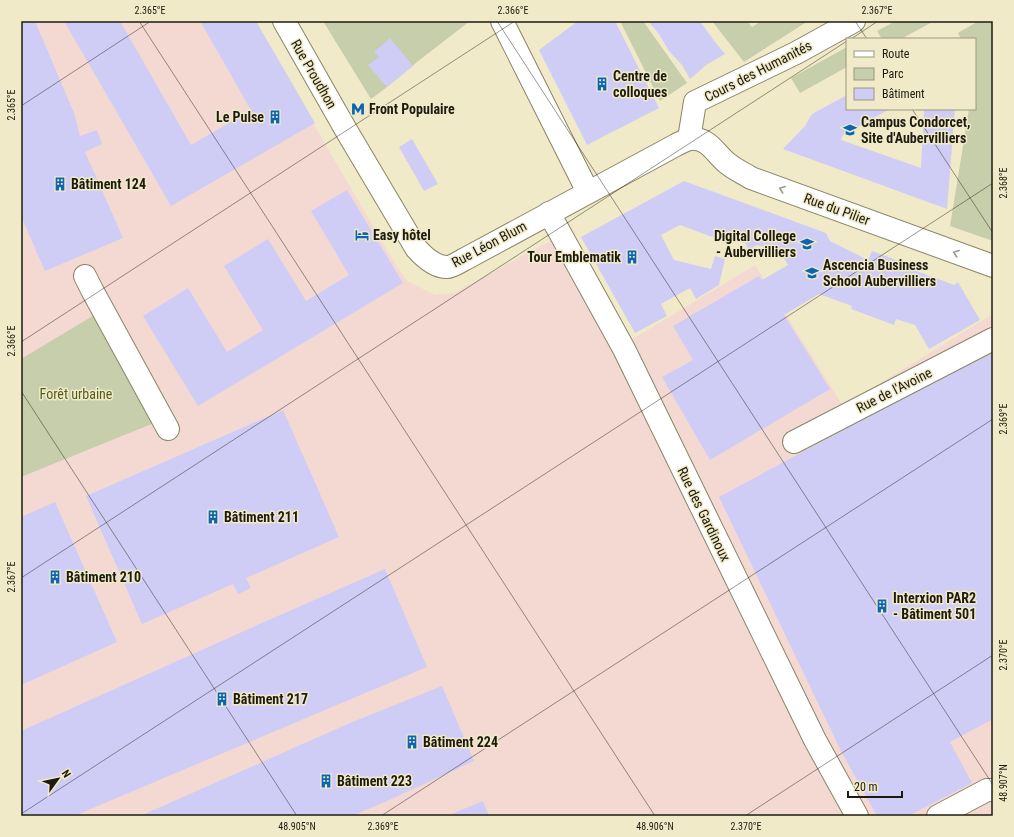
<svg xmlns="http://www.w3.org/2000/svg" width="1014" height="837" font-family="'Roboto Condensed',sans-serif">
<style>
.commercial{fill:#f3d9d2}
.green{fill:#c6ceac}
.building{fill:#cfcdf6}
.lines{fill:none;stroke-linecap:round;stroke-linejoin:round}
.minor-casing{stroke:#8a8567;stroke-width:24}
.minor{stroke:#fff;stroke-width:22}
.oneway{stroke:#999893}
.ticks{fill:none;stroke:#1d1b0f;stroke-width:1;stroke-opacity:0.45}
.labels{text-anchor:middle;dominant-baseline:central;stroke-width:3;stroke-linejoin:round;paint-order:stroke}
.street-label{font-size:14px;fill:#1d1b0f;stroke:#f0eac9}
.poi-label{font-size:14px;font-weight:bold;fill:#1d1b0f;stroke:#f0eac9;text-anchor:start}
.park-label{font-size:14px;fill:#525e1f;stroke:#f0eac9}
.neatline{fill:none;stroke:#1d1b0f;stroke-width:1.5}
.ticks-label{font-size:10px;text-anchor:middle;fill:#1d1b0f}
</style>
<rect width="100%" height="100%" fill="#f0eac9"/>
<path class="commercial" d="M21 21H254L389 254 407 281 435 295 454 293 561 235 626 343 755 265 843 406 993 314V816H21Z"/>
<g class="green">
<path d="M323 21H470L417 62 387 87 371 99Z"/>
<path d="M620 21H643L687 83 660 101Z"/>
<path d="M712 21H747L752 27 761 21H808L744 62Z"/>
<path d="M896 21H934L901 39H882L877 31Z"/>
<path d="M979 21H993V241L950 226 969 109H975V73L976 67 975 66V39H961L958 33 961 31Z"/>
<path d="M847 47V67L800 93 791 78Z"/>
<path d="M96 314 154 423 21 477V359Z"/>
</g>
<g class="building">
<path d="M21 21H35L74 113 80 136 97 130 102 144 85 152 123 238 45 271 21 216Z"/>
<path d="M64 21H120L191 145 251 110 200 21H256L315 123 171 206Z"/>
<path d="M578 21H615L659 108 587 145 539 50Z"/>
<path d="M648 21H700L715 42 725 54 706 65 690 79 682 65 669 51 659 34Z"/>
<path d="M390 38 413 66 387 87 368 65 379 57 374 52Z"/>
<path d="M847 95V109H890L843 135 841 140 921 168 924 109H955L947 209 783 149 805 126 812 114Z"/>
<path d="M412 139 438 184 424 191 399 147Z"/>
<path d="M684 181 826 233 830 241 868 260 872 251 915 267 914 270 954 285 958 282 980 320 929 349 915 325 896 319 894 325 851 309 852 306 819 294 784 315 830 389 710 460 662 377 693 360 673 326 759 276 762 280 788 265 781 253 771 258 766 248 757 245 749 250 745 243 736 240 731 244 680 225 661 235 674 260 711 269 715 256 725 259 719 285 696 299 690 288 661 304 667 316 635 333 581 237Z"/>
<path d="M347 190 403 283 198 406 143 316 188 288 227 352 263 330 224 266 268 239 306 301 349 275 311 211Z"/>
<path d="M993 353V719L950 742 972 783 908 816H877L841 751 719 497 919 389Z"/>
<path d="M283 410 339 537 246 578 251 588 238 594 233 584 142 624 86 496Z"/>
<path d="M55 502 117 642 21 685V517Z"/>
<path d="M385 569 427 667 74 816H21V731L253 627Z"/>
<path d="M442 686 474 761 387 801 352 816H140L350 723Z"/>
<path d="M483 801 489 816H447Z"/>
</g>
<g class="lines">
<g class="minor-casing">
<g id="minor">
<path d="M284 21 346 130 416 248C423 256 435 267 447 267 452 267 461 261 465 259L676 145C680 143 685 140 690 139 708 137 715 153 727 163 734 169 743 173 751 178L993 266"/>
<path d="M502 21 588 192"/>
<path d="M689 139 695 102 796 53 854 21"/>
<path d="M549 213 624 349 815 740 857 816"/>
<path d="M85 276 92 290 168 429"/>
<path d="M794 442 993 339"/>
<path d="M938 816 987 790H993"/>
</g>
</g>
<use href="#minor" class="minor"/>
</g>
<defs><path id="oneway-chevron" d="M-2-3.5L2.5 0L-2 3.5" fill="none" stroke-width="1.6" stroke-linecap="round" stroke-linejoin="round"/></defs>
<g class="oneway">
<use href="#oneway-chevron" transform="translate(782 189) rotate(-160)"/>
<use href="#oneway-chevron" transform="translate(956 253) rotate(-160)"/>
</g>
<path class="ticks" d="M139 21 655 816M497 21 993 785M855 21 867 39M851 39 878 21M21 106 151 21M912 109 993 233M21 342 515 21M21 391 297 816M21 578 847 41M21 814 993 183M381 816 993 419M745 816 993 655"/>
<defs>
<g id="building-bare" transform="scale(1.08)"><path d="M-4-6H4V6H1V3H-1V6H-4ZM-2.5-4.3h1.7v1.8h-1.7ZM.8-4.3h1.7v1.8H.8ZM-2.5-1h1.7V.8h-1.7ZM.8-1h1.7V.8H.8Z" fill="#0b65b2" stroke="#f0eac9" stroke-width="2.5" paint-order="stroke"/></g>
<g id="metro-bare" transform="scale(1.08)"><path d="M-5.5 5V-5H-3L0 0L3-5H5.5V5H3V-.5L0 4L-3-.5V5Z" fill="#0b65b2" stroke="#f0eac9" stroke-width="2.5" paint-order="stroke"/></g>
<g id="university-bare" transform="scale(1.08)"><path d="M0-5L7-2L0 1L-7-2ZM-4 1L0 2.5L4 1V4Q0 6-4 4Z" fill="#0b65b2" stroke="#f0eac9" stroke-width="2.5" paint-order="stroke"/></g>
<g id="hotel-bare" transform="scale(1.08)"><path d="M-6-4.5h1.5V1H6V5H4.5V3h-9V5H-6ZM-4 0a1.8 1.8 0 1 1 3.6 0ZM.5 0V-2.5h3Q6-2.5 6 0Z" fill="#0b65b2" stroke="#f0eac9" stroke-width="2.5" paint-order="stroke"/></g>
</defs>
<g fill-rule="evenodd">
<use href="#building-bare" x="602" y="84"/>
<use href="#metro-bare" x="358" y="109"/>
<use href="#building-bare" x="275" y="117"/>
<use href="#university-bare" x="850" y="130"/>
<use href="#building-bare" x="60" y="184"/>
<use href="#hotel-bare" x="362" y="235"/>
<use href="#university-bare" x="807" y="244"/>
<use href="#building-bare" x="632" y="257"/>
<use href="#university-bare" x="812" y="273"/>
<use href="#building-bare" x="213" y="517"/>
<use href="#building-bare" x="55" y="577"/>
<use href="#building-bare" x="882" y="606"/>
<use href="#building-bare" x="222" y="699"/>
<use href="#building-bare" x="412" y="742"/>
<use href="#building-bare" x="326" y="781"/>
</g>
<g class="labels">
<g class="street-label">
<text transform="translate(758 71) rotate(-27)">Cours des Humanités</text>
<text transform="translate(314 74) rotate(60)">Rue Proudhon</text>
<text transform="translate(837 209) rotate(20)">Rue du Pilier</text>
<text transform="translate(489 244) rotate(-28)">Rue Léon Blum</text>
<text transform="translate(894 390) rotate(-27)">Rue de l'Avoine</text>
<text transform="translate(704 514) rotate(64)">Rue des Gardinoux</text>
</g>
<g class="poi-label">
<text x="613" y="76">Centre de<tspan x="613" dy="16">colloques</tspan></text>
<text x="369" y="109">Front Populaire</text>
<text x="264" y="117" text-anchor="end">Le Pulse</text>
<text x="861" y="122">Campus Condorcet,<tspan x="861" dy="16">Site d'Aubervilliers</tspan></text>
<text x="71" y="184">Bâtiment 124</text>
<text x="373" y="235">Easy hôtel</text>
<text x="796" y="236" text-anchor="end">Digital College<tspan x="796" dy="16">- Aubervilliers</tspan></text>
<text x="621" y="257" text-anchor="end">Tour Emblematik</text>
<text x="823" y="265">Ascencia Business<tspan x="823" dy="16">School Aubervilliers</tspan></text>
<text x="224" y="517">Bâtiment 211</text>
<text x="66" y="577">Bâtiment 210</text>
<text x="893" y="598">Interxion PAR2<tspan x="893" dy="16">- Bâtiment 501</tspan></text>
<text x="233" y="699">Bâtiment 217</text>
<text x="423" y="742">Bâtiment 224</text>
<text x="337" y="781">Bâtiment 223</text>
</g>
<g class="park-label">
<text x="76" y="394">Forêt urbaine</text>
</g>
</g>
<rect width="1014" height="837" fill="none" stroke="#f0eac9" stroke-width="44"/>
<rect x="846" y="38" width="130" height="72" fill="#f0eac9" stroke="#9c977f"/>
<rect x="854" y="51" width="20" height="6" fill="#ffffff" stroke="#9c977f"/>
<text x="882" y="58" font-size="12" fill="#1d1b0f">Route</text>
<rect x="854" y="68" width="20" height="12" fill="#c6ceac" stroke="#9c977f"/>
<text x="882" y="78" font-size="12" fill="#1d1b0f">Parc</text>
<rect x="854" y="88" width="20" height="12" fill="#cfcdf6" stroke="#9c977f"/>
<text x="882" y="98" font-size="12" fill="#1d1b0f">Bâtiment</text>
<g transform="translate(58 779) rotate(57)" stroke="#f0eac9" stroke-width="3" paint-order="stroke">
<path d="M0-3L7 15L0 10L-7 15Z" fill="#1d1b0f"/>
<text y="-6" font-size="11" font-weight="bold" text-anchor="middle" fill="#1d1b0f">N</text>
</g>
<path d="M848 791v6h54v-6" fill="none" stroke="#1d1b0f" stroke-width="2"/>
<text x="854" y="791" font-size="12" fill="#1d1b0f" stroke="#f0eac9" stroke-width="3" paint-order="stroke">20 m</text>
<rect x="22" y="22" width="970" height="793" class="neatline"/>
<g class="ticks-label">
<text x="150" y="14">2.365°E</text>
<text x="513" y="14">2.366°E</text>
<text x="877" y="14">2.367°E</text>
<text transform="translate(11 105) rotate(-90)" y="4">2.365°E</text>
<text transform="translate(1003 183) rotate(-90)" y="4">2.368°E</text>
<text transform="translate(11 341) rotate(-90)" y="4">2.366°E</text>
<text transform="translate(1003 419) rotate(-90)" y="4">2.369°E</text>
<text transform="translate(11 577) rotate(-90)" y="4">2.367°E</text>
<text transform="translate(1003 655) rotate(-90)" y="4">2.370°E</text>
<text transform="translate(1003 783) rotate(-90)" y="4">48.907°N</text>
<text x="297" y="830">48.905°N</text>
<text x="383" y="830">2.369°E</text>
<text x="655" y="830">48.906°N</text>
<text x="746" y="830">2.370°E</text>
</g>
</svg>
